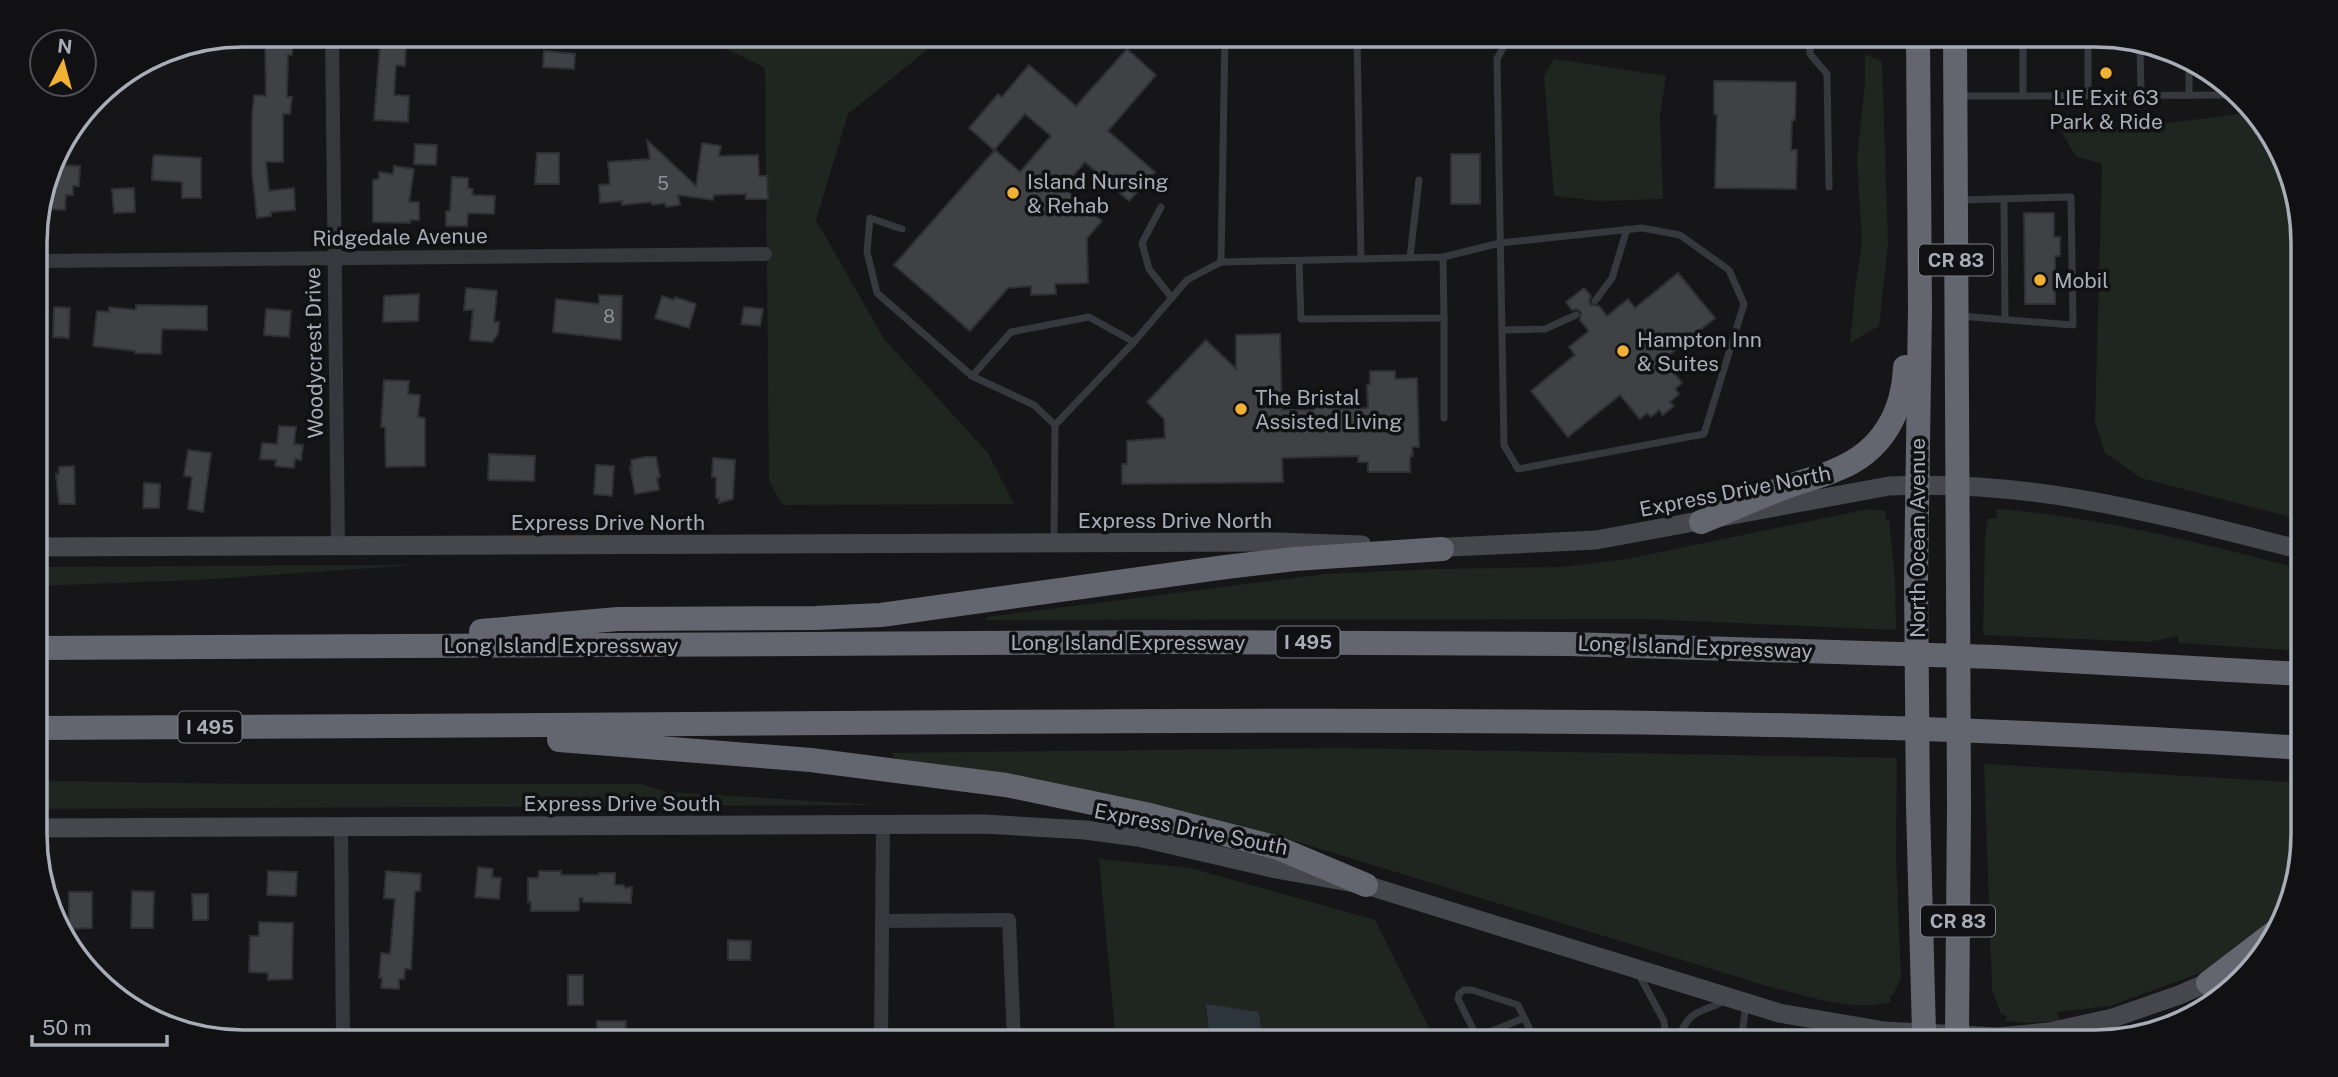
<svg xmlns="http://www.w3.org/2000/svg" width="2338" height="1077" font-family="'Public Sans',sans-serif">
<style>
.green{fill:#1e261f}
.water{fill:#2c353c}
.building{fill:#404145;stroke:#303034;stroke-width:2}
.lines{fill:none;stroke-linecap:round;stroke-linejoin:round}
.lane{stroke:#37383d;stroke-width:7}
.street{stroke:#37383d;stroke-width:14}
.secondary{stroke:#45474d;stroke-width:19}
.highway{stroke:#63666e;stroke-width:24}
.highway-bridge{stroke:#63666e;stroke-width:24}
.poi-dot{fill:#f2b134;stroke:#111113;stroke-width:2.5}
.labels{text-anchor:middle;dominant-baseline:central;stroke-width:7;stroke-linejoin:round;paint-order:stroke}
.number-label{font-size:18px;fill:#8e929b}
.shield{fill:#111113;stroke:#7b7e86;stroke-width:2}
.shield-label{font-size:19px;font-weight:bold;fill:#a8adb8}
.poi-label{font-size:21px;fill:#a8adb8;stroke:#111113;text-anchor:start}
.street-label{font-size:21px;fill:#a8adb8;stroke:#111113}
.rim{fill:none;stroke:#a8adb8;stroke-width:3.5}
</style>
<rect width="100%" height="100%" fill="#161618"/>
<g class="green">
<path d="M712 35H973L933 45 848 114 816 220 884 339 988 453 1014 504 782 505 769 480 765 68 718 45Z"/>
<path d="M1865 54 1882 62 1888 244 1879 326 1850 343 1855 291 1862 242 1857 159 1865 84Z"/>
<path d="M1554 59 1666 76 1660 114 1663 199 1600 201 1554 196 1544 76Z"/>
<path d="M2254 112 2260 117 2301 217 2302 520 2141 478 2105 453 2095 422 2102 164 2076 156 2061 131 2122 129Z"/>
<path d="M1868 509 1885 511 1886 519 1889 520 1895 581 1896 630 1646 619 985 620 987 617 1324 574 1436 569 1562 567 1627 559Z"/>
<path d="M1996 509C2097 516 2204 544 2302 569V651L2179 643 2177 636 2149 642 1983 635 1985 537 1988 519 1997 518Z"/>
<path d="M416 565 196 580 36 586V567Z"/>
<path d="M1339 748 1897 758 1896 857 1901 978 1894 993 1889 996 1891 1002C1849 1012 1805 996 1764 985L1278 836 1131 801 894 758 892 753Z"/>
<path d="M1984 764 2303 783V834L2287 914 2284 918 2203 972 2110 1006 2057 1012 2059 1021 2027 1023 2005 1021 2007 1016 2001 1014 1992 990Z"/>
<path d="M37 781 255 784H641L667 792 877 805 37 809Z"/>
<path d="M1099 859 1191 868 1375 920 1436 1042H1344L1340 1033 1311 1042H1263L1259 1012 1206 1005 1210 1042H1116Z"/>
</g>
<path class="water" d="M1206 1004 1259 1012 1263 1042H1210Z"/>
<g class="building">
<path d="M265 35H293L292 55H288L287 92V97H292L290 114H283V162H266L269 191 294 188 295 210 271 212V216L257 218 252 173V117L254 95 266 96Z"/>
<path d="M380 45 406 47 405 66 396 65 394 95 409 96 408 122 374 120Z"/>
<path d="M1127 49 1156 75 1108 131 1155 172 1129 201 1085 162 1063 187 1102 221 1087 238 1088 283 1055 284 1056 294 1031 295V286L1008 288 970 331 894 265 995 150 1020 172 1051 136 1025 114 994 150 969 128 998 94 1002 97 1029 65 1076 106Z"/>
<path d="M544 51 575 54 574 69 543 67Z"/>
<path d="M1714 81 1796 82 1795 120H1792L1791 150H1797L1796 189 1715 188 1717 115 1714 114Z"/>
<path d="M647 140 696 186 702 143 721 146 719 156 758 155 759 176H767L768 199H746V194L714 195 713 200 678 195 680 205 666 207 665 203 652 205 651 202 622 205V201L600 203 599 185 610 184 608 162 650 159Z"/>
<path d="M415 144 437 145 436 165 414 164Z"/>
<path d="M537 153H559V184H535Z"/>
<rect x="1451" y="154" width="29" height="50"/>
<path d="M155 155 201 158V198H182V182L152 180 153 158Z"/>
<path d="M53 165 80 166 79 186H73V195H66L65 210 45 209 46 191Z"/>
<path d="M394 166 414 169 409 202H419V220H410V223L373 222V180L379 179V172L393 174Z"/>
<path d="M452 177 468 178V188L473 189 472 195 495 196 494 214 468 213 467 226H446V211H450Z"/>
<path d="M134 188 135 212 114 213 112 189Z"/>
<path d="M2024 213H2054V237H2060V256H2055V304H2025Z"/>
<path d="M1678 273 1715 318 1663 360 1682 383 1675 389 1679 394 1670 402 1674 406 1663 415 1659 410 1651 417 1647 413 1640 419 1620 395 1568 437 1531 391 1575 355 1569 347 1589 331 1580 320 1581 312 1577 309 1572 310 1566 302 1584 288 1591 296 1589 301 1591 305 1599 306 1607 316 1628 299 1635 308Z"/>
<path d="M466 288 497 291 494 322H499L498 334 492 342 470 340 473 310H464Z"/>
<path d="M419 294 418 321 383 322 384 296Z"/>
<path d="M599 295 622 296 621 340 553 332 556 299 599 304Z"/>
<path d="M662 296 674 300 675 297 696 304 689 328 655 318Z"/>
<path d="M136 305 207 306V330L162 329 161 354 135 353V351L93 346 97 311 109 312V307L136 310Z"/>
<path d="M54 307 70 308 69 338 53 337Z"/>
<path d="M744 307 763 309 760 326 741 324Z"/>
<path d="M266 309 291 311 289 337 264 335Z"/>
<path d="M1280 334 1282 410H1313L1320 403H1327L1333 409 1368 408 1367 385 1370 384V371H1395V379L1417 378 1419 447H1412L1413 456H1410V472H1368V462H1358V456L1282 458 1283 482 1122 484V464H1127V441L1165 438 1164 419 1147 402 1206 340 1236 369V335Z"/>
<path d="M384 380 409 381 408 394 420 395 418 417 425 418V466L386 467 385 427H381Z"/>
<path d="M279 426 296 427 294 444 303 445 301 460 295 459 294 468 275 466 276 460 260 459 262 443 277 444Z"/>
<path d="M188 450 211 453 203 512 188 509 192 477 184 476Z"/>
<path d="M489 454 535 456 534 481 488 480Z"/>
<path d="M645 457H656L660 477 657 478 659 490 635 494 630 467 632 468 631 460Z"/>
<path d="M713 458 735 460 733 499 719 503V498H716V477H712Z"/>
<path d="M596 465 614 466 612 496 594 494Z"/>
<path d="M74 466 75 504H59L56 474H59V467Z"/>
<path d="M144 483 160 484 159 508H143Z"/>
<path d="M478 867 493 869 492 877 501 878 499 899 475 897Z"/>
<path d="M268 871 297 872 296 896 267 895Z"/>
<path d="M386 871 421 874 420 891H415L411 969H405L404 979H399V989L381 988 382 978H379L381 953 390 954 395 899 384 898Z"/>
<path d="M539 871H561V875H599V873H615V885H624V888L632 887 631 903 583 902V898H579V910L575 911H531V902H528V878H538Z"/>
<path d="M132 891 154 892 153 928H131Z"/>
<path d="M69 892H92V928L69 929Z"/>
<path d="M192 894H208V920H193Z"/>
<path d="M259 922 293 923 292 979 268 980V973L249 972 250 936H259Z"/>
<path d="M728 940 751 941 750 960H728Z"/>
<rect x="568" y="975" width="15" height="30"/>
<path d="M597 1021H626L625 1042H597Z"/>
</g>
<g class="lines">
<g class="lane">
<path d="M1357 35 1361 259"/>
<path d="M1810 35V54L1827 74 1829 187"/>
<path d="M2023 35V96L2232 95"/>
<path d="M2140 44 2141 95"/>
<path d="M2189 62V95"/>
<path d="M1959 96H2023"/>
<path d="M2088 96V35"/>
<path d="M2004 199 2005 319"/>
<path d="M1960 200 2071 197 2073 325 1960 316"/>
<path d="M1161 207 1142 243 1149 269 1172 298"/>
<path d="M902 229 870 218 867 252 877 293 972 376 1034 405 1055 425"/>
<path d="M1410 257 1419 180"/>
<path d="M1299 261 1301 319 1444 318 1443 257"/>
<path d="M1221 262 1225 35"/>
<path d="M1595 301 1612 278 1627 229"/>
<path d="M1502 330 1545 329 1576 315"/>
<path d="M972 376 1011 332 1089 317 1134 342"/>
<path d="M1444 418V318"/>
<path d="M1054 543 1055 425 1134 342 1187 280 1221 262 1443 257 1500 243 1642 228 1680 235 1729 270 1744 304 1704 434 1518 469 1504 445 1497 59 1510 35"/>
<path d="M1638 973 1664 1021 1666 1042"/>
<path d="M1524 1018 1477 1037 1458 999 1459 994 1464 990H1472L1518 1005 1536 1042"/>
<path d="M1675 1042C1681 1033 1686 1019 1695 1014 1705 1008 1716 1006 1727 1000"/>
<path d="M1741 1042 1746 1004"/>
<path d="M1816 1042 1817 1022"/>
</g>
<g class="street">
<path d="M332 35 338 545"/>
<path d="M36 261 765 254"/>
<path d="M341 826 343 1042"/>
<path d="M882 921 1009 920 1014 1042"/>
<path d="M881 1042 883 825"/>
</g>
<g class="secondary">
<path d="M36 547 1278 542 1362 545"/>
<path d="M1430 548 1596 540 1889 486C2035 479 2162 515 2302 550"/>
<path d="M37 828 984 824 1085 830 1138 837 1276 869 1366 885 1779 1013 1884 1031 1998 1037 2049 1032 2113 1018 2179 995 2218 978"/>
</g>
<g class="highway">
<path d="M1955 35 1958 584"/>
<path d="M1701 522C1731 510 1761 496 1792 485 1807 480 1823 476 1838 469 1882 451 1903 413 1905 367"/>
<path d="M1916 582 1920 309 1918 35"/>
<path d="M481 631 618 619 815 618 881 615 1226 567 1295 559 1442 549"/>
<path d="M36 648 1175 642 1569 644 1996 657 2303 674"/>
<path d="M37 728C352 726 667 725 982 722 1422 719 1863 718 2303 748"/>
<path d="M559 740 811 760 1006 785 1145 814 1278 848 1366 885"/>
<path d="M1918 806 1924 1033"/>
<path d="M2208 983 2276 931"/>
<path d="M1957 1035 1959 807"/>
</g>
<g class="highway-bridge">
<path d="M1916 582 1918 806"/>
<path d="M1958 584 1959 807"/>
</g>
</g>
<g class="poi-dot">
<circle cx="2106" cy="73" r="7"/>
<circle cx="1013" cy="193" r="7"/>
<circle cx="2040" cy="280" r="7"/>
<circle cx="1623" cy="351" r="7"/>
<circle cx="1241" cy="409" r="7"/>
</g>
<g class="labels">
<g class="number-label">
<text x="663" y="183">5</text>
<text x="609" y="316">8</text>
</g>
<g class="shield">
<rect x="1919" y="244.5" width="74" height="31" rx="5"/>
<rect x="1276.5" y="626.5" width="63" height="31" rx="5"/>
<rect x="178.5" y="711.5" width="63" height="31" rx="5"/>
<rect x="1921" y="905.5" width="74" height="31" rx="5"/>
</g>
<g class="shield-label">
<text x="1956" y="260">CR 83</text>
<text x="1308" y="642">I 495</text>
<text x="210" y="727">I 495</text>
<text x="1958" y="921">CR 83</text>
</g>
<g class="poi-label">
<text x="2106" y="97" text-anchor="middle">LIE Exit 63<tspan x="2106" dy="24">Park &amp; Ride</tspan></text>
<text x="1027" y="181">Island Nursing<tspan x="1027" dy="24">&amp; Rehab</tspan></text>
<text x="2054" y="280">Mobil</text>
<text x="1637" y="339">Hampton Inn<tspan x="1637" dy="24">&amp; Suites</tspan></text>
<text x="1255" y="397">The Bristal<tspan x="1255" dy="24">Assisted Living</tspan></text>
</g>
<g class="street-label">
<text transform="translate(400 237) rotate(-1)">Ridgedale Avenue</text>
<text transform="translate(314 353) rotate(-91)">Woodycrest Drive</text>
<text transform="translate(1735 491) rotate(-11)">Express Drive North</text>
<text x="1175" y="520">Express Drive North</text>
<text x="608" y="522">Express Drive North</text>
<text transform="translate(1917 538) rotate(-90)">North Ocean Avenue</text>
<text x="1128" y="642">Long Island Expressway</text>
<text x="561" y="645">Long Island Expressway</text>
<text transform="translate(1695 647) rotate(2)">Long Island Expressway</text>
<text x="622" y="803">Express Drive South</text>
<text transform="translate(1191 829) rotate(11)">Express Drive South</text>
</g>
</g>
<path d="M0 0H2338V1077H0ZM243 47H2095A196 196 0 0 1 2291 243V834A196 196 0 0 1 2095 1030H243A196 196 0 0 1 47 834V243A196 196 0 0 1 243 47Z" fill="#111113" fill-rule="evenodd"/>
<path class="rim" d="M243 47H2095A196 196 0 0 1 2291 243V834A196 196 0 0 1 2095 1030H243A196 196 0 0 1 47 834V243A196 196 0 0 1 243 47Z"/>
<g transform="translate(63 63) rotate(6)"><circle r="33" fill="#111113" stroke="#4d4f55" stroke-width="2"/>
<path d="M0-5L12 26L0 18L-12 26Z" fill="#f2b134"/>
<text y="-10" font-size="19" font-weight="bold" text-anchor="middle" fill="#a8adb8">N</text>
</g>
<path d="M32 1035v10h135v-10" fill="none" stroke="#a8adb8" stroke-width="3.5"/>
<text x="42" y="1035" font-size="21" fill="#a8adb8" stroke="#111113" stroke-width="5" paint-order="stroke">50 m</text>
</svg>
